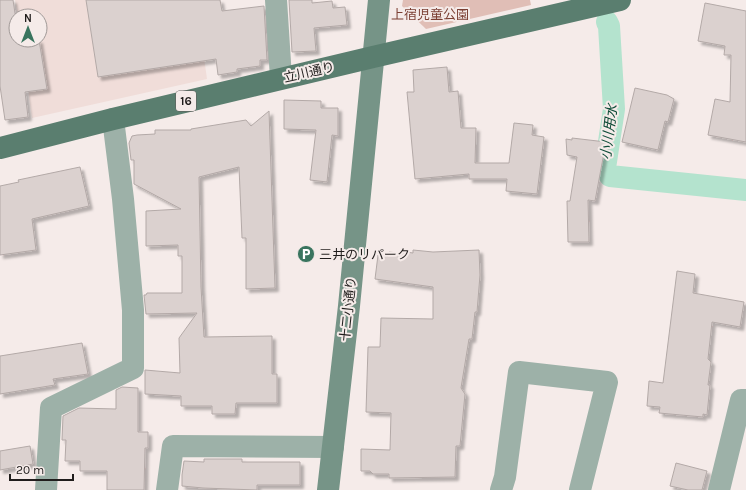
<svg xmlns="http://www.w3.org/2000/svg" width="746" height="490" font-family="Karla,'Noto Sans JP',sans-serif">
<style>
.built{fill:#f0ddd9}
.green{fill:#e0beb6}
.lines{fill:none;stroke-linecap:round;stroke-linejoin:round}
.canal{stroke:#b4e3ce;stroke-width:22}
.building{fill:#dbd1cf;stroke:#b3a9a7;filter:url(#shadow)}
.street{stroke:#9db1a8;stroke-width:22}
.secondary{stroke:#769487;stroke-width:22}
.primary{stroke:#5a7e6f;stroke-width:22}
.labels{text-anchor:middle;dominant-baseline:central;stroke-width:4;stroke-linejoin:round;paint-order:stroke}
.shield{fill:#f5ebe9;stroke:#605b5a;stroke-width:1}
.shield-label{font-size:12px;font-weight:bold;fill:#201d1c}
.park-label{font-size:13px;fill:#7b3f33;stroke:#f5ebe9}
.street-label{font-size:13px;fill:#201d1c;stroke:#f5ebe9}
.poi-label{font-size:13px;fill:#201d1c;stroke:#f5ebe9;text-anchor:start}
.water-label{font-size:14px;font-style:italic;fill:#104d39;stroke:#f5ebe9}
</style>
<defs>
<filter id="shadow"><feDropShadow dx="3.5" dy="3.5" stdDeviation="1" flood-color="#0004"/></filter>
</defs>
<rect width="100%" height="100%" fill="#f5ebe9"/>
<path class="built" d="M15 0H196L207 79 32 118 21 40H40V16H18Z"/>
<path class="green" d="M403 0H530L531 5 426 29 402 6Z"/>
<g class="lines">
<path class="canal" d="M607 22 609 26 614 109 605 168 610 176 746 190"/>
</g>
<g class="building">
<path d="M0 0H13L16 20V40H39L47 89 25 92 28 117 5 120 0 86Z"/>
<path d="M86 0H220L222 11 264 6 267 60H260V66L237 69V72L218 75 216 59 98 77Z"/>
<path d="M289 0H312V3L332 1 333 8 345 7 347 25 314 28 316 51 292 52Z"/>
<path d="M705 3 746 11V142L708 135 715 99 730 102 731 55H724L725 46 698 41Z"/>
<path d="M447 67 449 92 458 91 461 128H476L475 163H509L514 123 533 125 532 135 544 137 537 194 506 191 507 179H469V174L415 179 407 92H414L413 70Z"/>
<path d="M635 88 667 95 674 99 668 122 665 121 658 150 622 142Z"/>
<path d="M284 100 321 101V108H338V136L332 135 327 182 310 180 316 130 284 129Z"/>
<path d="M269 111 275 288 246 289V238H242L239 167 199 177 201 287 204 337 272 336V374H277V403H236L235 414H212V406H181V396L145 394V370L180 373 179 338 197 313 146 314 144 295H146L147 293H182V256H178V245L146 246V211L181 209 134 184V160H131L129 143 132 136 137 135 155 134V130H191V129L246 120 251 126Z"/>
<path d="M572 138 606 142 595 201 588 200 589 242H568L567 201H570L577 157 567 155 566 139 572 140Z"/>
<path d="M80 167 89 206 32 219 36 250 0 255V186L19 182 18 180Z"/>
<path d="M413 250 433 252 479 250 480 275 477 312H475L472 339H469L461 388 465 394 460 446H456L455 477 389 478V474H373L370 471H361V449L390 450 391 413 366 412 368 347H380L381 318 433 319V287L375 279 378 255 388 256 389 252 406 254V252L413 253Z"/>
<path d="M677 271 695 274 693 293 744 302 740 327 712 322 708 359 711 362 708 385H710L707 415 703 414V417L659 413 660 407 647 406 649 381 663 383Z"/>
<path d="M82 343 88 374 53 379 55 385 0 394V356Z"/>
<path d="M122 387 138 388V432H148V448H145L144 490H107V471H80V461H65L66 440H62L63 416 79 408 116 409V390Z"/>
<path d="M30 446 33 464 0 470V451Z"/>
<path d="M204 459H242V462H300V485H257V490L203 488 182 486V475L184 461 204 462Z"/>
<path d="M676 463 707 471 702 490H688L670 486Z"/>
</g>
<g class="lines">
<g class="street">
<path d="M276 0 281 78"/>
<path d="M46 490 51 408 133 368V310L123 199 113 119"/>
<path d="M167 490 173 446 333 447"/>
<path d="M501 490 505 477 519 372 607 382 580 490"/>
<path d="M719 490 741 400H746"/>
</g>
<path class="secondary" d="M328 490 349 306 379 0"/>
<path class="primary" d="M0 148 113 119 373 57 620 0"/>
</g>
<defs>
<g id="parking-disc" transform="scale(0.9)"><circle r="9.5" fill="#39745e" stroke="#f5ebe9"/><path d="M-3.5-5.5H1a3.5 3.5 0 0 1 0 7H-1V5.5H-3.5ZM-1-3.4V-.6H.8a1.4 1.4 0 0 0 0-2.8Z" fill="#fff"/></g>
</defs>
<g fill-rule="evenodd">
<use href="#parking-disc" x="306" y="254"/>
</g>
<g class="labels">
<rect class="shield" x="176" y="91" width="20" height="20" rx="3"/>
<g class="shield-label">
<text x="186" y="101">16</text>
</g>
<g class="park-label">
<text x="430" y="14">上宿児童公園</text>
</g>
<g class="street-label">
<text transform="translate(309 72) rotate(-13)">立川通り</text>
<text transform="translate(348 309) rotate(-84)">十二小通り</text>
</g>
<g class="poi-label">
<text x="319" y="254">三井のリパーク</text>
</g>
<g class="water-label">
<text transform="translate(609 132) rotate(-83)">小川用水</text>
</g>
</g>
<g transform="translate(28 28)"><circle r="19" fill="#f5ebe9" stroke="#a09997"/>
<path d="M0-3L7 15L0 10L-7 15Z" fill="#39745e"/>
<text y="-6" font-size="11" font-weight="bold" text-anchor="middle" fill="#201d1c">N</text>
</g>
<path d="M10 474v6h63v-6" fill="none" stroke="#201d1c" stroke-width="2"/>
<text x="16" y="474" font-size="12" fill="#201d1c" stroke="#f5ebe9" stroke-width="3" paint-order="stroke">20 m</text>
</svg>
